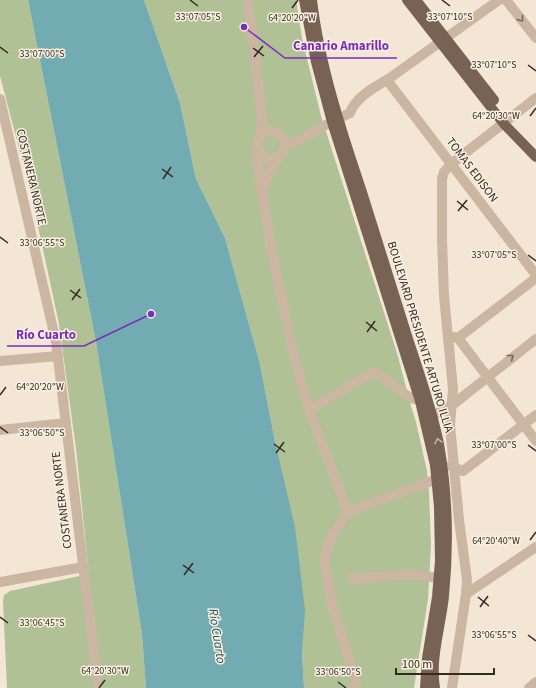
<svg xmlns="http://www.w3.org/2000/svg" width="536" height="688" font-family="'Source Sans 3',sans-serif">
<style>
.green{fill:#b0c295}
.water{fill:#72abb1}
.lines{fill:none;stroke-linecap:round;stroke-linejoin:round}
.minor{stroke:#cbb6a1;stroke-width:10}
.major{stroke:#786254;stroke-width:10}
.oneway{stroke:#78695c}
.oneway2{stroke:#c0b0a2}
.ticks{fill:none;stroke:#342a24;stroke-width:1.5}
.labels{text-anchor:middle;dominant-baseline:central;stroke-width:3;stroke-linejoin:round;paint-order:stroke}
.street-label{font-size:12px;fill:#342a24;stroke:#faf0e1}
.water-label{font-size:13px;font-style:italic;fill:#175159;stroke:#faf0e1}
.ticks-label{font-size:10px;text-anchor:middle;fill:#342a24;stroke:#faf0e1;stroke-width:3;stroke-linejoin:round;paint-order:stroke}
.leader{fill:none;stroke:#7b2cbf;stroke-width:1.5}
.callout-dot{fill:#7b2cbf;stroke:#faf0e1;stroke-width:1.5}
.callout-label{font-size:13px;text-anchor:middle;font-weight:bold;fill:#7b2cbf;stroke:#faf0e1;stroke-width:3;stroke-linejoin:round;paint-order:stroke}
</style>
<rect width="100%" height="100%" fill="#f3e6d5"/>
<g class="green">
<path d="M0 0H28L96 342 142 634 146 688H7L3 601 4 595 10 591 89 574 76 449 59 324 31 194 0 76Z"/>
<path d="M144 0H296L302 38 321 116 397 353 411 406 416 422 427 471 429 492 431 545 428 599 414 688H304L302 652 275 442 260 364 225 238 196 179 180 103Z"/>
</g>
<path class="water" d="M28 0H144L180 103 196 179 225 238 260 364 275 442 295 527 305 610 302 652 304 688H146L142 634 96 342Z"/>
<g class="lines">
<g class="minor">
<path d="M248 0 262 116 261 134"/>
<path d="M506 0 536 38"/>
<path d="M387 80 536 275"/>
<path d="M0 99 56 342 98 688"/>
<circle cx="271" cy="145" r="14"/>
<path d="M285 148 324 126 350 113C355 98 374 87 387 80L499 0"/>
<path d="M257 149V161L271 247 293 352 309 410 348 512"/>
<path d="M262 191 269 173 279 156"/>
<path d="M452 337 458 338 536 278"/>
<path d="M458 338 536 441"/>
<path d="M0 361 58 356"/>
<path d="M309 410 371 373H376L381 376 406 395 414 399 426 402"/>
<path d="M432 416 438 413 451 406 536 339"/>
<path d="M0 430 66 423"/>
<path d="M450 466 463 471 536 415"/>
<path d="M352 579 411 574 438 578"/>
<path d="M0 582 83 567"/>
<path d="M466 594 536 547"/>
<path d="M353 688 357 685 332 604 324 557 333 534 348 512 437 479"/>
<path d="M452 688 466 594 467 580 459 520 450 425 453 389 444 296 442 239V179L444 172 451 164 536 98"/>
<path d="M529 688 536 682"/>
</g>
<g class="major">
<path d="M304 0 316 62 332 122 420 401 435 465 439 507 440 561 437 597 427 658 425 688"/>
<path d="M312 0C319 62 341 130 361 189 377 240 393 291 409 342 420 375 432 409 439 444 448 495 449 545 444 596 441 626 430 658 435 688"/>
<path d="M407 0 504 124 536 157"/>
<path d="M416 0 494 100"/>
</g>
</g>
<defs><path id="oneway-chevron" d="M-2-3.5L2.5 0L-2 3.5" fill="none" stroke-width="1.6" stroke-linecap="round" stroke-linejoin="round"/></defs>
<g class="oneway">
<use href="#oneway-chevron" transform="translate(521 19) rotate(52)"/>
<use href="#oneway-chevron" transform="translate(511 357) rotate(-38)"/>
</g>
<use class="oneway2" href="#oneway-chevron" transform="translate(438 441) rotate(-102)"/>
<path class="ticks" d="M190 0 198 6M442 0 450 6M292 8 298 0M0 47 8 53M253 48 264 56M254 57 263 46M528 65 536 71M530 116 536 108M162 169 173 177M163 179 171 167M457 201 468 210M458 211 467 200M0 237 8 243M528 255 536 261M70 290 81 298M72 300 80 289M366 322 377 331M367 332 375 321M0 395 6 387M0 427 8 433M274 444 285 452M528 445 536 451M276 453 284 442M530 540 536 532M183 565 194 573M184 575 193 563M478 597 489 606M480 607 488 596M0 617 8 623M528 635 536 641M338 682 346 688M99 688 105 680"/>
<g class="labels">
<g class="street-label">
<text transform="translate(472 170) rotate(53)">TOMAS EDISON</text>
<text transform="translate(31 177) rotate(77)">COSTANERA NORTE</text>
<text transform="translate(420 337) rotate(73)">BOULEVARD PRESIDENTE ARTURO ILLIA</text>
<text transform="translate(62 500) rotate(-97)">COSTANERA NORTE</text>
</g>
<g class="water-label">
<text transform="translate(217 636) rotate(81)">Río Cuarto</text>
</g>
</g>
<g class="ticks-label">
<text x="450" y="20">33°07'10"S</text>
<text x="198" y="20">33°07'05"S</text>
<text x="292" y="21">64°20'20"W</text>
<text x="42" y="57">33°07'00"S</text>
<text x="494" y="68">33°07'10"S</text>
<text x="496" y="119">64°20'30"W</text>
<text x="42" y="246">33°06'55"S</text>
<text x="494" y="258">33°07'05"S</text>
<text x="40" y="390">64°20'20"W</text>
<text x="42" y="436">33°06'50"S</text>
<text x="494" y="448">33°07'00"S</text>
<text x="496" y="544">64°20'40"W</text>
<text x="42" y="626">33°06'45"S</text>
<text x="494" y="638">33°06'55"S</text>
<text x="105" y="674">64°20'30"W</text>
<text x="338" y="675">33°06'50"S</text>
</g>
<path class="leader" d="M244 27L285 58H397M151 314L84 346H7"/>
<g class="callout-dot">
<circle cx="244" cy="27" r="4"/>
<circle cx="151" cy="314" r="4"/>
</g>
<g class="callout-label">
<text x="341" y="50">Canario Amarillo</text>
<text x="46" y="339">Río Cuarto</text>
</g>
<path d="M396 668v6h98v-6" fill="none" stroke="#342a24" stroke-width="2"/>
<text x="402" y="668" font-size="12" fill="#342a24" stroke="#faf0e1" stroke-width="3" paint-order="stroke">100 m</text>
</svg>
